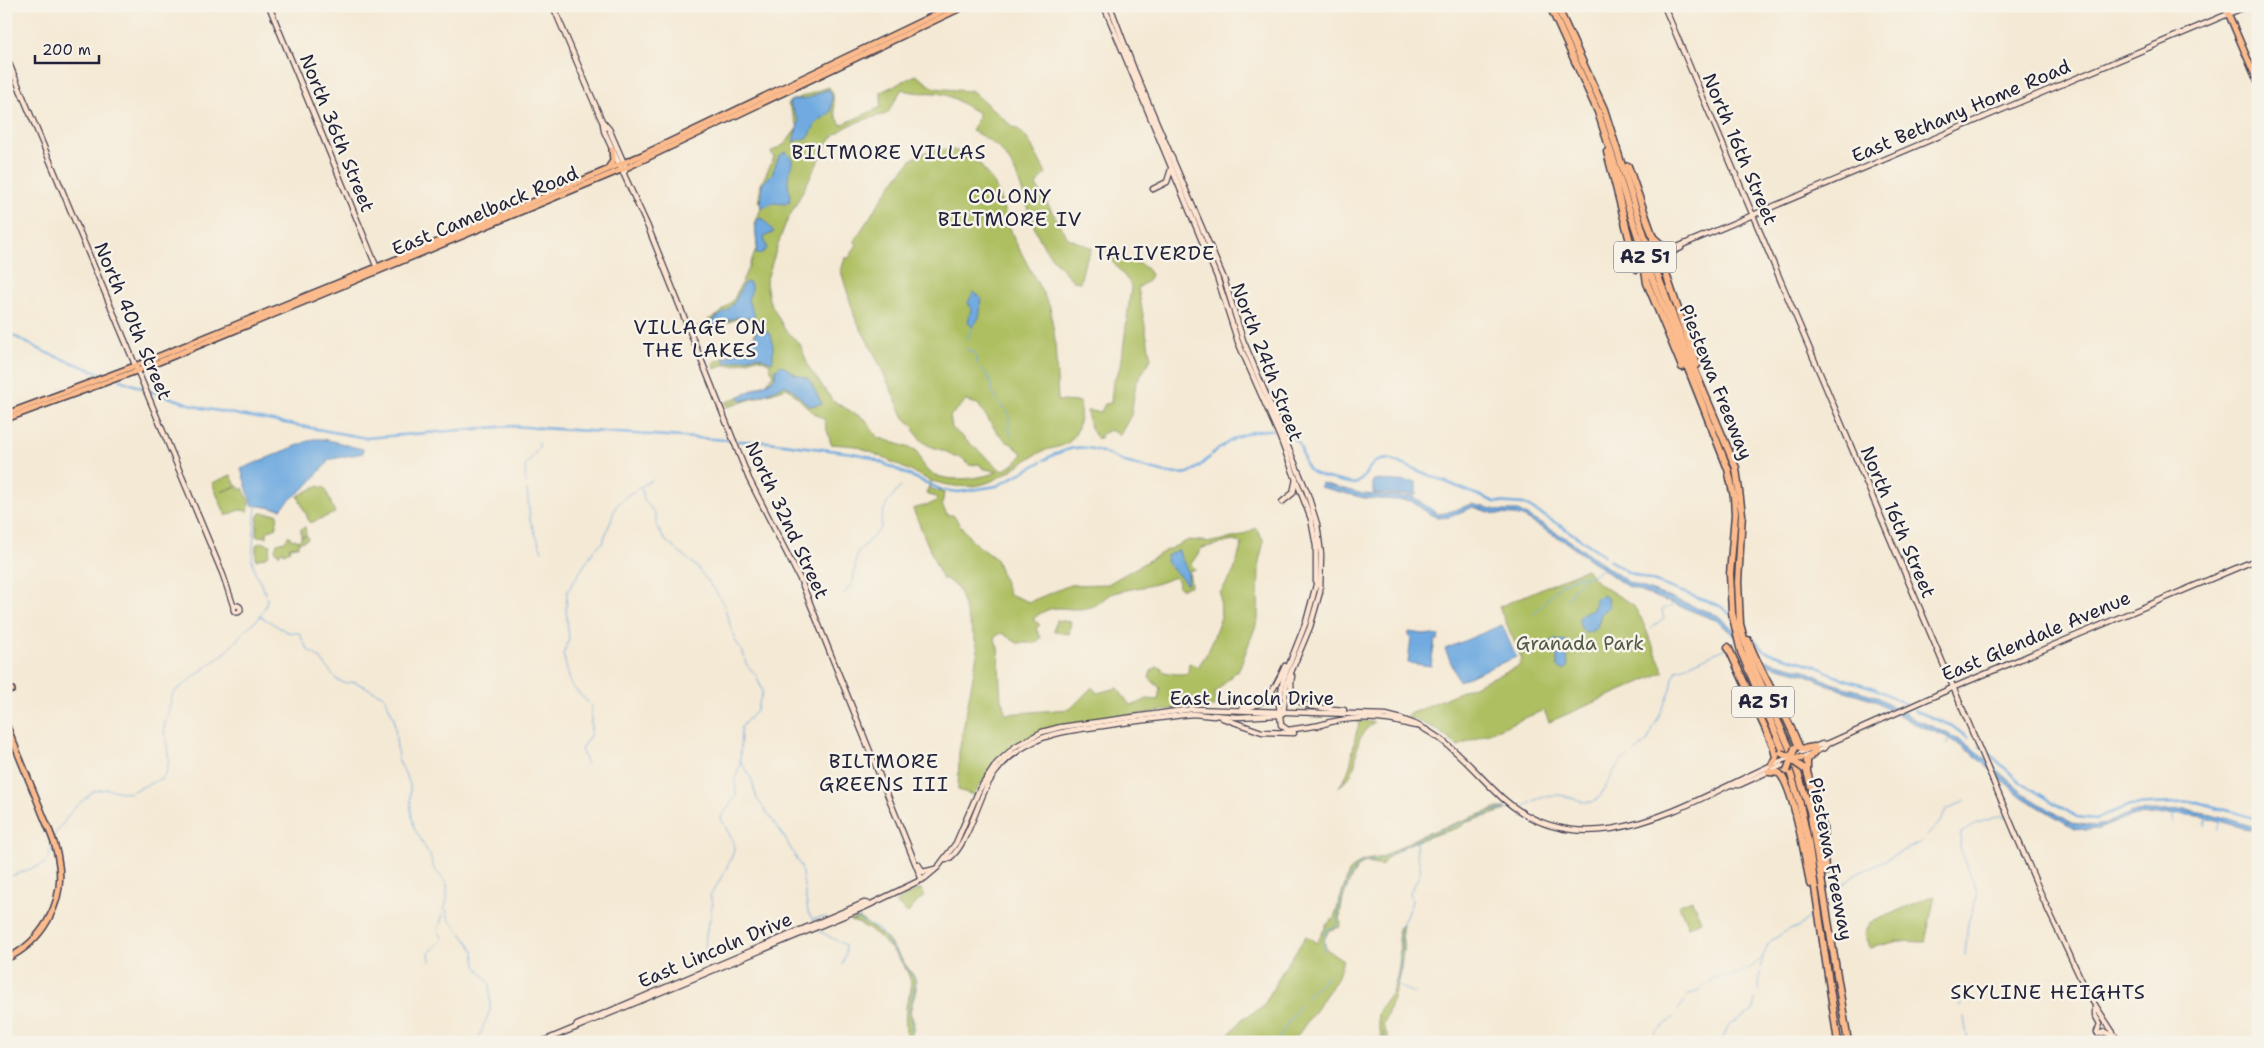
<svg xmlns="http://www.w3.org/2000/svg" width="2264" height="1048" font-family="'Shantell Sans',sans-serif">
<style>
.green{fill:#aebf62;stroke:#68704e;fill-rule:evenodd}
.water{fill:#6faae0;stroke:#48668e}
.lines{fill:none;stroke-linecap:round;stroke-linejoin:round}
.stream{stroke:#6faae0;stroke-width:1}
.canal{stroke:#6faae0;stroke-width:2.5}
.secondary-casing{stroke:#424052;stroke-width:7}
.primary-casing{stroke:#424052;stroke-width:8}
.highway-casing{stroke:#424052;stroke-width:9}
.secondary{stroke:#fde4d1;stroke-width:4.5}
.primary{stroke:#fbbb8d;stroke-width:5}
.highway{stroke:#fbbb8d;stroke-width:6}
.secondary-bridge-casing{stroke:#424052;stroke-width:7;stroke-linecap:butt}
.highway-bridge-casing{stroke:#424052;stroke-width:9;stroke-linecap:butt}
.secondary-bridge{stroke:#fde4d1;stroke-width:4.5}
.highway-bridge{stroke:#fbbb8d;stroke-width:6}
.labels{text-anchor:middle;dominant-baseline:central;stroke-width:5;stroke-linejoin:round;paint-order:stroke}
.shield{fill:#f7f3e8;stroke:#62616f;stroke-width:1}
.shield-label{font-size:18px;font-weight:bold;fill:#22223b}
.street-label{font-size:19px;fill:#22223b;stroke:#f7f3e8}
.park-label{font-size:19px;fill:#535949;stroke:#f7f3e8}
.neighbourhood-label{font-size:20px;letter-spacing:1px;fill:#22223b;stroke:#f7f3e8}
</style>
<rect width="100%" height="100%" fill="#f7f3e8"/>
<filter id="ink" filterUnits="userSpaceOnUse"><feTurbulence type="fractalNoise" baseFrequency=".02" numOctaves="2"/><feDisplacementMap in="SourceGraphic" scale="10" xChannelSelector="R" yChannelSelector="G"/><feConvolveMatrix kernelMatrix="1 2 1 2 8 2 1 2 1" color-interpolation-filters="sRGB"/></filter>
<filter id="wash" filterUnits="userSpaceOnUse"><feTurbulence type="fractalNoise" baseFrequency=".0096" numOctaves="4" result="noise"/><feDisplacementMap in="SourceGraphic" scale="20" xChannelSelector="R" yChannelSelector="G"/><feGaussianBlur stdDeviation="1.12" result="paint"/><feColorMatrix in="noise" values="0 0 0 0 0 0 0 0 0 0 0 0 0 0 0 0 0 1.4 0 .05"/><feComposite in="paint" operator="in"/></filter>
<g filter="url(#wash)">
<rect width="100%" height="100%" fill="#f4e9d4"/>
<g class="green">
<path d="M916 75 934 88 967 91 971 90 1015 129 1017 128 1029 141 1046 173 1036 185 1068 238 1092 248 1085 262 1080 282 1073 281C1060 266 1045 253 1037 233 1017 190 1023 154 972 131L978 117V112C966 108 958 99 946 95 931 90 919 96 902 89L887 114C866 119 845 123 829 141L785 225 778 244 766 282 769 300 785 330 800 344 809 368 833 401 866 420 877 437 916 450C920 456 920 462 925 468 940 485 979 479 998 472L982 468 980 464 969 465 961 457H954C946 449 936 450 926 444 921 442 918 434 913 430L915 428 904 418 875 355 855 318 841 271 845 258H849L857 244 854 241 891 185 912 159 926 152 939 149 953 150 964 153 979 163 995 185 1014 239 1050 307 1055 340 1058 401 1080 402C1081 415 1080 432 1069 442 1063 447 1051 448 1043 451 999 473 989 498 932 481L929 488 944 493 942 505 947 515H953L972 541 996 559 1009 594 1029 602 1070 585 1108 584 1165 551 1189 540 1211 542 1238 537 1256 528 1264 541 1259 561 1258 620 1238 672 1236 671 1215 693V707C1190 705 1164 711 1139 714 1065 724 1015 723 974 795L958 790 959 752 978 649 958 588 946 579H942L913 509C921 506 930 506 937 500L936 497 926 494 931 481 871 452 856 446 831 444 824 419C808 411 801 399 787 388L727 407 725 403 767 383 773 375 769 363 757 358 735 365H723L715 369 713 363 749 345 755 334 748 319H737L701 332 698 326 707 324 708 320 718 315 734 299 754 255 757 247 755 222 761 209 759 198 761 184 774 158 771 152 785 144 798 127 788 104 790 101 829 87 833 94 835 114 841 125 881 107V92ZM966 401 978 404 996 431 1008 443 1009 442 1023 454 1014 464 1002 471 952 428 950 416ZM1233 541 1242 543 1234 571 1220 593 1221 617 1209 650 1198 667 1189 663 1188 673C1179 675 1171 674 1162 671V668L1157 667 1151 671 1149 678 1160 688 1158 700 1147 699 1137 704 1130 705 1117 688 1097 693 1092 687 1070 709 1005 714 1004 702 1001 701 998 648 994 637 1002 633 1017 643H1035L1041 638 1036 629 1040 625 1033 619C1056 599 1066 614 1091 607 1100 605 1105 595 1114 593 1135 587 1154 587 1174 577L1179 582 1177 585 1182 589 1191 585 1189 571 1196 569 1191 564 1202 548Z"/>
<path d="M1109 249C1113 251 1119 257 1123 259 1133 261 1146 264 1151 275L1148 281 1138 288 1151 359 1136 383 1131 415 1120 435 1110 430 1101 434V438H1097L1090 428 1087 411 1101 412 1105 404 1111 403 1113 382 1121 366 1131 287 1130 283 1107 255Z"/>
<path d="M231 475 236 486 221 492 238 486 240 490 243 488 249 501 248 511 239 510 226 516 212 483Z"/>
<path d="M317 486 325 488 335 513 310 523 298 496Z"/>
<path d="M261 513 278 514 276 527 267 532V537L256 536 258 516Z"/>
<path d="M305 527 306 534 302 537 307 535 308 539 298 543V546L289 547 290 550 284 553 282 550 279 555 278 552H276L275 549 277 543 285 541 289 535 292 540 296 539 298 541 301 538V529Z"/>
<path d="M261 542 271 545 268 556 256 560V545Z"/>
<path d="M1586 569 1599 584 1633 605 1641 618 1664 672 1549 722 1544 710 1458 746 1436 729 1408 717 1407 715 1519 666 1522 659 1499 607Z"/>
<path d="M1056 620 1071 622 1069 634 1054 632Z"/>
<path d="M1357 721 1374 722C1348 743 1363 753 1350 776 1347 780 1342 784 1338 788 1357 764 1349 751 1359 725Z"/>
<path d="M1498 808H1505L1492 812 1506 810 1467 822 1460 827C1435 836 1397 842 1381 866L1365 862C1350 870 1337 908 1341 925L1340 927 1329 930 1324 940 1326 949 1343 960 1337 979 1293 1042H1223L1242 1019 1263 1007 1283 970 1306 936 1317 943 1327 924 1334 918 1349 872 1362 861 1382 857 1420 836Z"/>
<path d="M921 889 925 896 919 900 908 913 896 903 909 894Z"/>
<path d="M1935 896 1925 942 1898 941 1870 948 1865 933 1870 923 1929 897Z"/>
<path d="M1692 900 1701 921 1688 927 1679 905Z"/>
<path d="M859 918 886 938 915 978 916 989 910 1012 914 1023 911 1042H904L906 1039C906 1028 905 1017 906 1007 907 1000 912 992 911 984 909 962 872 925 851 921Z"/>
<path d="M1403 925C1400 933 1404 940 1403 949 1402 975 1392 1002 1383 1026L1391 1042H1387L1383 1032 1385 1042H1382C1381 1033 1375 1020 1379 1011 1382 1005 1387 1000 1391 994 1401 975 1401 950 1398 928Z"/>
</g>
<g class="water">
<path d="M828 89 832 96 831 112 816 123 809 137 793 142 799 121 789 103 793 100 809 98Z"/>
<path d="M786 152C799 162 787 169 788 182 788 189 792 194 789 202L785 204 773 203 761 208 762 184 772 174 779 156Z"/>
<path d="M759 218 763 219 774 232 764 237 767 249 760 254 756 253C760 241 751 227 759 218Z"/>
<path d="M747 282 750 283 752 289 748 300 755 316 752 318 737 317 711 327 709 323C731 307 732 310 743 284Z"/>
<path d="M974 292 981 298C979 311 983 316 972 327L968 322 971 309 968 302Z"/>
<path d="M758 328H763L771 335C773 339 774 358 772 362L757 356 726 363 724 358 751 346Z"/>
<path d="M782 365 795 374 809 379 822 404 809 406 792 389 785 385 765 394 741 401 739 399V397L771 381 775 377 776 369Z"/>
<path d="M313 439C331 438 346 446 363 449V453L327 460V464C319 470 315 478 308 485 299 493 289 499 281 509L252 505 241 469Z"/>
<path d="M1373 480 1416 482V495L1373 493Z"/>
<path d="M1321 483 1363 494 1413 497 1438 514 1446 513 1472 504 1501 511H1518L1566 538 1628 582 1717 615 1728 624 1755 653 1765 660 1805 670 1831 683 1876 696 1914 719 1945 732 1972 748 2024 794 2072 823 2095 826 2106 824 2132 812 2187 810 2212 814 2258 828V832L2205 817 2182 814 2131 816 2099 829 2086 830 2074 828 2022 797 1970 752 1945 736 1913 723 1872 699 1832 687 1805 674 1763 663 1718 621 1625 585 1564 541 1523 517 1514 515 1495 514 1473 507 1449 517 1438 518 1428 513 1411 501 1364 498 1320 487Z"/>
<path d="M1177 550H1179C1180 562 1192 568 1187 584L1166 562 1167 556Z"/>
<path d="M1603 595 1608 599 1609 606 1601 614 1597 628 1590 632C1582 632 1578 626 1579 618L1583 613 1593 610 1595 599Z"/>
<path d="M1502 625 1516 657 1459 681 1445 649Z"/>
<path d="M1409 632 1439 636 1438 640H1435L1431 666 1408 663 1411 637 1409 636Z"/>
<path d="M1553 640 1567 641 1573 646 1572 651 1567 657 1568 667 1564 670 1557 667V654L1547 651 1544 649 1545 644Z"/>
</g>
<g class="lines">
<g class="stream">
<path d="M967 340 972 327"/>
<path d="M966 349 975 353 977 364"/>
<path d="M981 369C989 374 990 382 992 391 995 398 1003 409 1009 413V429L1011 435"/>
<path d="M526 484 525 467 539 447V442"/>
<path d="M641 487 644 499 655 514 657 527 664 539 697 567 716 592 723 603 735 640 744 655 746 664 756 675 762 690V694L756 711 741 727 740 765 735 779 736 796 721 817C724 827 732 836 734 847 735 856 716 887 710 896L713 904C710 909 712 914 710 919 705 934 703 948 709 962"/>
<path d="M527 490 530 520 542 551"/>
<path d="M256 505 252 560 255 572 266 594"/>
<path d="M844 594 853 582 857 553 881 528C880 511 889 498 901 487"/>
<path d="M1567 600 1574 588 1587 576"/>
<path d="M1534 614 1561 584 1579 576H1591L1602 569"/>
<path d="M260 616 287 632 299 633 308 650 320 658 336 679 344 683 355 682 384 696 394 718 398 759 410 784 411 811 414 828 430 856 433 867 447 884V900L438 931 443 938 429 953 430 961"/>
<path d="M1651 628 1664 619 1662 610 1672 606 1673 604"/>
<path d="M1572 644 1585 633"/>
<path d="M1946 745 1949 739"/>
<path d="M1635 752 1647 742 1671 690 1673 678 1677 670 1726 648"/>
<path d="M740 760 751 778 757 799 782 833 801 867 808 912 814 922"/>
<path d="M587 765 581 749 591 734V706L571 685 563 654 569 639 566 610 567 592 594 550 603 542 616 506 629 494 652 480"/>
<path d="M1525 806C1539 797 1553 792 1569 797 1579 800 1586 804 1596 801 1609 787 1611 765 1629 756"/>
<path d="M2173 823V815H2191"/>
<path d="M2205 826 2207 817"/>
<path d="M2217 830 2220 821"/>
<path d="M54 836 73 809 94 791 107 789 128 793 163 778 167 770 169 760 164 728 173 693 226 652 247 628 259 618 266 605 267 598"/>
<path d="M6 878 44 864 49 857 52 842"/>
<path d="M1831 895 1855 875 1921 842 1940 822 1946 811 1965 800"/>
<path d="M446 910 449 919 470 944 474 951 476 965 490 984V1010L477 1042"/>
<path d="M853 917 879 930 916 981 908 1012 911 1024V1042"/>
<path d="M814 919 825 917"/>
<path d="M817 928 819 931 845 945 846 953 842 965"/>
<path d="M1323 951 1326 930 1337 925 1338 911 1350 876 1360 864 1365 861H1378L1420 838 1495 811 1507 809"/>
<path d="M1965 955 1968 923 1978 894 1960 848 1961 833 1978 823 2002 815 2004 818 2010 815"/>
<path d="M1760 968 1763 958"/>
<path d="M1958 991 1961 1007"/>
<path d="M1759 992 1760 972"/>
<path d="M1414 993 1400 987 1397 983 1401 968 1400 956 1402 945 1399 932 1412 902 1410 892C1429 862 1416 870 1416 841"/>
<path d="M1687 996 1696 992 1714 978 1737 974 1752 967 1763 957 1768 944 1772 940 1788 930 1799 927 1812 913"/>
<path d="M1306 997 1328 975"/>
<path d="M2258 1003V1009"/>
<path d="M1678 1010 1685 1001"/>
<path d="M1964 1017 1968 1042"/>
<path d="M1276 1042 1300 1004"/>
<path d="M1640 1042 1650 1038 1674 1017"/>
<path d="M1721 1042 1729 1025 1753 1011 1755 999"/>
</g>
<g class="canal">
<path d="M6 332 47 353 108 376"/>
<path d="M120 380 142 388"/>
<path d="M150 391 202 408 366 438 510 426 729 440"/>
<path d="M1284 432C1309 444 1298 457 1309 470 1314 476 1344 482 1354 484 1371 478 1365 456 1392 460L1495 502 1524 504 1561 526 1604 555"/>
<path d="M738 441 768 442 852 453 867 456 942 490 959 492 997 486 1041 462"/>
<path d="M1212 454C1232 438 1248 429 1274 430"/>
<path d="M1044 460C1074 443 1089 444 1120 460"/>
<path d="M1122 461C1139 466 1172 477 1188 473 1197 470 1204 462 1210 457"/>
<path d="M1609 560 1628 572 1720 606 1730 614"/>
<path d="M1744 632 1767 652 1817 666 1835 676 1874 688 1906 704"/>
<path d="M1914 710 1952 726 1968 738"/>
<path d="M1980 745 2020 782 2077 817 2096 819 2130 805 2197 802 2258 819"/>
</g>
</g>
</g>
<g filter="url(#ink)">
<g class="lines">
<g class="secondary-casing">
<g id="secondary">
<path d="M269 6 377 268"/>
<path d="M553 6 602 121 609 129 626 168 625 171"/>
<path d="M1104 6 1217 277 1238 342 1279 435 1311 519 1316 546V585L1306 622 1283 680 1279 704 1281 725 1288 730 1321 725"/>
<path d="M1110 6 1135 72 1224 279 1243 340 1307 492 1317 524 1321 554 1320 592 1310 627 1287 682 1283 713 1279 715 1237 717 1213 715"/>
<path d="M1664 6 2044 901 2088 994 2119 1042"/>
<path d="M6 56 223 575 234 608"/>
<path d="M603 124 604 131 648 227 749 479 801 581 922 880"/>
<path d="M1153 189 1167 182 1171 169"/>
<path d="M1656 256 2247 6"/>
<path d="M1656 259 1681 248"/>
<path d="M1282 502 1293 493 1296 479"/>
<circle cx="237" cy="609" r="3.5"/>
<path d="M1292 676C1285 711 1321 707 1344 710"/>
<path d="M1242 708C1267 707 1276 686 1285 666"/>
<path d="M1222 718 1262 732 1294 733"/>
<path d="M1320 725C1342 718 1366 717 1388 720 1398 721 1407 725 1416 726"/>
<path d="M1799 753 1822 744H1827"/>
<path d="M1801 758 1824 748 1827 744 1952 688 2258 559"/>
<path d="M1733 785H1739L1783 765"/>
<path d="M945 860C964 856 979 798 989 782 996 770 1006 759 1018 751 1045 731 1077 730 1109 725 1137 721 1165 717 1193 714L1214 716"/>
<path d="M918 864 923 872 935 869"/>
<path d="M2095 1007V1015L2100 1024 2097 1032"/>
<path d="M575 1028 577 1025 864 903 869 904"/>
<path d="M2098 1034 2105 1032 2118 1040"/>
<path d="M541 1042 865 907 925 878 938 867 956 843 979 790 997 763 1016 746 1042 732 1061 727 1192 709 1386 715C1436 725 1459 755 1493 789 1581 880 1690 800 1781 761"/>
</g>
</g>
<g class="primary-casing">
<g id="primary">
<path d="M2225 6 2258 83"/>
<path d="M608 168 613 161 612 150"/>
<path d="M6 414 140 364 416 251 642 155 953 6"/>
<path d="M6 419 142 369 628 167 965 6"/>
<path d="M6 691 12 690"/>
<path d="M6 724C18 753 29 781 41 810 48 828 57 845 59 865 64 904 42 942 6 959"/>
</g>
</g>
<g class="highway-casing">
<g id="highway">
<path d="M1550 6 1598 112 1648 268 1728 469 1734 497 1735 514 1730 574 1732 613 1741 652 1783 750 1799 800 1808 841 1838 1042"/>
<path d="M1557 6 1604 109 1653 263 1686 350 1736 468 1742 514 1738 582 1740 624 1749 657 1791 751 1810 811 1848 1042"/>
<path d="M1607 152 1637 269"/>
<path d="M1628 166 1653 237V253"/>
<path d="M1654 238 1663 246 1673 248"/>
<path d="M1671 252 1664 259 1666 274 1697 365"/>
<path d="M1645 271 1647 283 1682 367"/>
<path d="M1748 640C1762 677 1785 710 1799 747L1803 749 1814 747"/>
<path d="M1728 647 1773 745 1776 757 1772 765"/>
<path d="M1815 751 1807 760V772L1823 828 1825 872"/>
<path d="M1769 772 1779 773C1794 787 1806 861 1810 884"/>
</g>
</g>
<use href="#secondary" class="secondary"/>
<use href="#primary" class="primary"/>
<use href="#highway" class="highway"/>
<g class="secondary-bridge-casing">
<path id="secondary-bridge" d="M1781 761 1790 757"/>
</g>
<g class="highway-bridge-casing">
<g id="highway-bridge">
<path d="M1640 254 1653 258"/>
<path d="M1645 271 1653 258"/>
<path d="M1781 753 1790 757"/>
<path d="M1791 757 1795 748"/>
<path d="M1793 759 1801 758"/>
<path d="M1793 761 1803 768"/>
<path d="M1787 771 1790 762"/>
</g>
</g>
<use href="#secondary-bridge" class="secondary-bridge"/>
<use href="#highway-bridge" class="highway-bridge"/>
</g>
</g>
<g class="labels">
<g class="shield">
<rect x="1614" y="241.5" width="62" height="31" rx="4"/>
<rect x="1732" y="686.5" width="62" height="31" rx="4"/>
</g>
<g class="shield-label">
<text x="1645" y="257">AZ 51</text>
<text x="1763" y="702">AZ 51</text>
</g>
<g class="street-label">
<text transform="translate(1961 111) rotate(-23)">East Bethany Home Road</text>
<text transform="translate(337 133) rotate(68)">North 36th Street</text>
<text transform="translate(1740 149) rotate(67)">North 16th Street</text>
<text transform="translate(485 211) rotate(-23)">East Camelback Road</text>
<text transform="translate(133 321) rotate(67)">North 40th Street</text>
<text transform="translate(1267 362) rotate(69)">North 24th Street</text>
<text transform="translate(1716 382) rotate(68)">Piestewa Freeway</text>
<text transform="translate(787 520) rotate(65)">North 32nd Street</text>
<text transform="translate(1898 522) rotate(67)">North 16th Street</text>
<text transform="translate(2036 636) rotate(-23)">East Glendale Avenue</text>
<text x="1252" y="698">East Lincoln Drive</text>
<text transform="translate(1831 859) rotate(79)">Piestewa Freeway</text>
<text transform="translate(715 950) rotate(-23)">East Lincoln Drive</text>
</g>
<g class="park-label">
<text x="1580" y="643">Granada Park</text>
</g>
<g class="neighbourhood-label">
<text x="889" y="152">BILTMORE VILLAS</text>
<text x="1010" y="196">COLONY<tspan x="1010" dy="23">BILTMORE IV</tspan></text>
<text x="1155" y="253">TALIVERDE</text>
<text x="700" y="327">VILLAGE ON<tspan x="700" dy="23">THE LAKES</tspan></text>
<text x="884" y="761">BILTMORE<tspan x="884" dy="23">GREENS III</tspan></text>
<text x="2048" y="992">SKYLINE HEIGHTS</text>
</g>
</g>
<rect width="2264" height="1048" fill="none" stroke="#f7f3e8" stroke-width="25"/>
<path d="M35 55v8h64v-8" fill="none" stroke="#22223b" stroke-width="2.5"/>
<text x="42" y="55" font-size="15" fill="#22223b" stroke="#f7f3e8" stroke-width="4" paint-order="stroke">200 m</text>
</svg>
